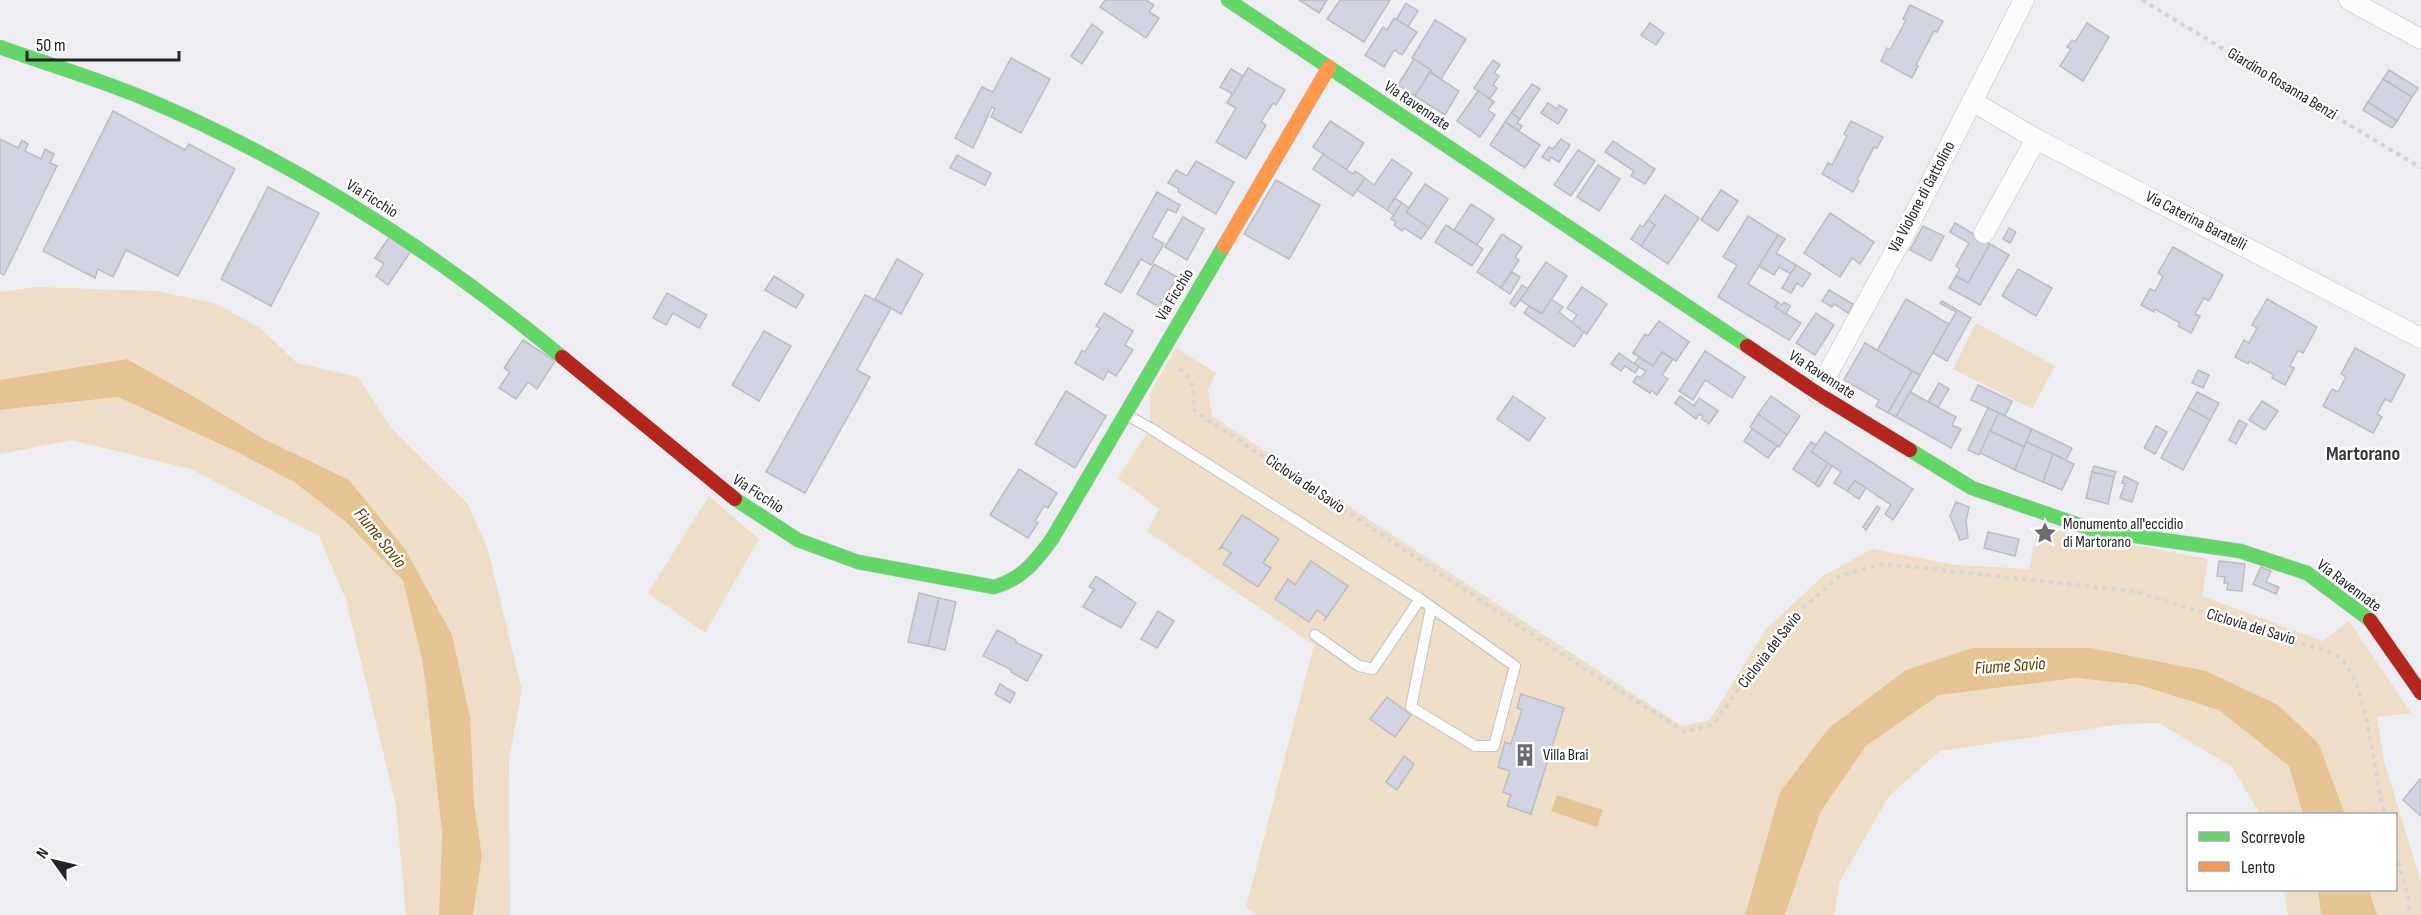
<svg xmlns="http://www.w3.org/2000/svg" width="2421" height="915" font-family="'Sofia Sans Condensed',sans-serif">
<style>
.green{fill:#eeddc7}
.water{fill:#e6c494}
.building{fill:#d2d4e4;stroke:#bdbec0;stroke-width:1.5}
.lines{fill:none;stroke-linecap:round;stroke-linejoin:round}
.lane-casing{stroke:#c3c3c5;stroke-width:12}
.street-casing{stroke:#c3c3c5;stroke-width:21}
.fast-casing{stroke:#c3c3c5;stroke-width:15}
.slow-casing{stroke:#c3c3c5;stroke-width:15}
.jam-casing{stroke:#c3c3c5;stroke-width:15}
.path{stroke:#d5d5d6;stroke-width:4;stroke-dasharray:4.5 4.5;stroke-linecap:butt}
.lane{stroke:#fcfcfd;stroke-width:10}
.street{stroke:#fcfcfd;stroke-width:20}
.fast{stroke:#63d668;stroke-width:14}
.slow{stroke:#ff974d;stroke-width:14}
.jam{stroke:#b3261e;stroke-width:14}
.labels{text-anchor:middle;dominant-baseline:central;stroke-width:5;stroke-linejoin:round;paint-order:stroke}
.street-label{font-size:16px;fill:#252528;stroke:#fff}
.poi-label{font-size:16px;fill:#252528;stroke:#fff;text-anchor:start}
.water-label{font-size:18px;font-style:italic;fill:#5b3c00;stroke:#fff}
.quarter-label{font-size:20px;font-weight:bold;fill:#36373c;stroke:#fff}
</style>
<rect width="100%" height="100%" fill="#eeeef2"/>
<g class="green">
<path d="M35 287 157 291 217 304 260 328 297 363 358 377 391 428 468 504 488 550 522 690 509 759 510 915H473L482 856 474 803 405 549 264 439 191 395 127 359 0 380V292Z"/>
<path d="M1976 323 2055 366 2032 409 1953 369Z"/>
<path d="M1176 348 1216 373 1208 390 1212 416 1682 726 1710 720 1766 629 1823 576 1872 549 1957 565 2029 569 2038 527 2208 559 2202 596 2323 641 2349 621 2411 713 2377 717 2384 761 2421 882V915H2377L2369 890H2396V814H2345L2319 744 2091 648H1972L1906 670 1780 792 1745 915H1257L1246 907 1314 645 1147 531 1159 509 1118 478 1150 428V393Z"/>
<path d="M118 397 235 451 294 482 346 522 403 581 422 659 427 696 442 835 439 915H406L396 805 346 600 319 536 191 469 71 440 0 454V410Z"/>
<path d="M709 496 759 539 705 633 648 593Z"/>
<path d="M2076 678 2139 685 2219 710 2289 766 2303 814H2260L2232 767 2159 723 2122 724 1940 751 1889 796 1840 881 1834 915H1785L1821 811 1866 746 1939 695Z"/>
<path d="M2284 890H2318L2321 915H2288Z"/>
</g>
<g class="water">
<path d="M127 359 191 395 264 439 349 480 405 549 452 635 470 717 474 803 482 856 473 915H439L442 834 427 696 422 659 403 581 346 522 294 482 235 451 118 397 0 410V380Z"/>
<path d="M1972 648H2091L2206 671 2278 705 2319 744 2345 814H2303L2289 766 2219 710 2139 685 2076 678 1939 695 1866 746 1821 811 1785 915H1745L1780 792 1828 729 1906 670Z"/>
<path d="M1557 795 1603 810 1597 827 1551 811Z"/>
<path d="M2318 890H2369L2377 915H2321Z"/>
</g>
<g class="building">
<path d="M1105 0H1146L1154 5 1149 12 1159 18 1146 38 1100 7Z"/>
<path d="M1299 0H1327L1319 13Z"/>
<path d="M1340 0H1390L1364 42 1327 19Z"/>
<path d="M1406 3 1418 11 1408 27 1396 20Z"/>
<path d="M1910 5 1943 21 1937 32 1934 31 1916 65 1918 66 1912 78 1881 61 1887 48 1890 50 1906 20 1903 19Z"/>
<path d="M1394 18 1417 32 1402 55 1394 50 1384 67 1365 55 1383 27 1387 30Z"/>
<path d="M1435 20 1466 39 1441 79 1412 58Z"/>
<path d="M1650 23 1664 33 1656 45 1641 35Z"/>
<path d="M2087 23 2109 37 2083 81 2060 66 2071 49 2067 47 2072 40 2075 42Z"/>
<path d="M1092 24 1103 32 1082 64 1071 56Z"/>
<path d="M1011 58 1050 79 1021 133 991 117 995 109 992 107 973 148 955 138 982 87 993 92Z"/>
<path d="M1414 59 1431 70 1415 96 1398 85Z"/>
<path d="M1493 60 1500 65 1494 73 1499 76 1493 85 1497 88 1490 99 1474 88Z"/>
<path d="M1248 68 1285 90 1276 105 1273 103 1261 122 1266 125 1246 159 1216 142 1236 108 1227 103Z"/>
<path d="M1231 69 1243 76 1233 94 1220 87Z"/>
<path d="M2389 70 2418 88 2412 97 2383 79Z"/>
<path d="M1430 72 1459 91 1445 115 1415 96Z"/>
<path d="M2383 79 2412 97 2397 121 2368 102Z"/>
<path d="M1532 84 1540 89 1520 119 1511 113Z"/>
<path d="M1478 91 1494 102 1488 110 1495 115 1480 137 1457 121Z"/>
<path d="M2368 102 2397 121 2392 128 2363 110Z"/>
<path d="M1548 103 1557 109 1559 105 1567 110 1558 124 1541 113Z"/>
<path d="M113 111 185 150 189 144 235 169 178 276 126 250 113 277 98 269 95 278 43 251Z"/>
<path d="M1511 113 1520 119 1517 123 1522 126 1519 131 1505 122Z"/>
<path d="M1330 121 1364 143 1346 170 1313 147Z"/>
<path d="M1851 121 1883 137 1877 148 1874 147 1857 180 1859 181 1853 192 1822 174 1828 163 1832 165 1847 136 1844 134Z"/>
<path d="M1505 122 1540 145 1525 168 1490 145Z"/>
<path d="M0 139 18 148 22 140 28 144 25 151 41 159 45 149 54 154 50 163 57 166 4 275 0 273Z"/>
<path d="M1561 139 1570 145 1559 162 1551 157 1549 161 1542 157 1549 147 1553 149Z"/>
<path d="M1613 141 1655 169 1645 184 1631 176 1634 171 1605 152Z"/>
<path d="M1578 150 1595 161 1571 196 1554 185Z"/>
<path d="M1323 154 1353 174 1355 171 1365 178 1353 196 1313 169Z"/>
<path d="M957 155 991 173 985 185 950 168Z"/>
<path d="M1392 159 1412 173 1387 210 1357 190 1365 178 1374 185Z"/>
<path d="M1196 161 1234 182 1216 214 1178 192 1179 189 1168 183 1176 170 1187 176Z"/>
<path d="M1598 165 1620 179 1599 211 1577 197Z"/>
<path d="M1276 180 1320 205 1289 259 1244 234Z"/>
<path d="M1425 184 1448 199 1429 228 1406 212Z"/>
<path d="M268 187 319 213 271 306 221 279Z"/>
<path d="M1721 190 1738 201 1718 231 1701 220Z"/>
<path d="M1157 192 1180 205 1176 213 1168 209 1152 237 1164 244 1151 265 1141 259 1121 293 1105 284Z"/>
<path d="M1665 195 1699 218 1668 264 1641 246 1655 225 1648 220Z"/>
<path d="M1395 198 1402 203 1394 215 1387 210Z"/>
<path d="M1402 203 1409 208 1406 212 1429 228 1421 239 1404 228 1402 231 1394 225 1396 222 1391 219Z"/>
<path d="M1471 204 1494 219 1477 245 1454 230Z"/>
<path d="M1830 213 1874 242 1860 264 1852 258 1840 277 1804 253Z"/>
<path d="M1748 216 1778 235 1748 284 1778 302 1775 307 1801 323 1789 340 1718 297 1737 265 1723 257Z"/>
<path d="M1183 217 1204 229 1187 260 1165 247Z"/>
<path d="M1648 220 1655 225 1641 246 1631 239 1640 225 1643 227Z"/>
<path d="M1955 223 1990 244 1968 283 1956 276 1960 269 1956 266 1969 243 1950 232Z"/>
<path d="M1446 225 1483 249 1472 266 1435 242Z"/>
<path d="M1923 226 1944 236 1931 261 1910 250Z"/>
<path d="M2009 228 2016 232 2010 243 2003 239Z"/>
<path d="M392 233 413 248 388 285 376 276 384 264 375 258Z"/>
<path d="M1502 234 1522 247 1515 257 1519 260 1501 288 1477 272Z"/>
<path d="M1778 235 1785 239 1776 253 1796 265 1791 274 1779 267 1774 275 1759 266Z"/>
<path d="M1990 244 2009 255 1980 305 1949 288 1956 276 1968 283Z"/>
<path d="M2173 247 2223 275 2209 301 2204 298 2195 314 2200 316 2191 333 2178 326 2180 323 2155 309 2154 312 2141 305 2150 289 2155 291 2163 276 2158 273Z"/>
<path d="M897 259 923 274 901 314 875 299Z"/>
<path d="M1546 262 1567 276 1542 314 1520 300Z"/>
<path d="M1154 264 1177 277 1159 307 1137 294Z"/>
<path d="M1796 265 1811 274 1802 287 1797 283 1791 293 1782 288Z"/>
<path d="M2018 269 2052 288 2036 316 2002 296Z"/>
<path d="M1512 272 1520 277 1510 294 1501 288Z"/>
<path d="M774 276 804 295 796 308 765 290Z"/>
<path d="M1522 285 1528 289 1515 307 1510 303Z"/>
<path d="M1582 287 1607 304 1587 334 1571 323 1577 315 1567 308Z"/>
<path d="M1829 290 1853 304 1848 313 1834 304 1832 307 1822 301Z"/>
<path d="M667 293 707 315 699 328 673 313 666 325 653 318Z"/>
<path d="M865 295 891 308 857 370 870 377 805 493 766 472Z"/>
<path d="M1551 299 1563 307 1559 312 1584 332 1574 347 1524 313 1529 306 1542 314Z"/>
<path d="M1906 299 1949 324 1920 375 1877 351Z"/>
<path d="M2267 299 2317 327 2303 353 2298 350 2290 366 2294 368 2285 385 2272 378 2274 375 2249 361 2248 364 2235 357 2244 340 2249 343 2257 328 2252 325Z"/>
<path d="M1942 301 1971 318 1947 361 1933 353 1956 312 1940 303Z"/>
<path d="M1778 302 1782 305 1784 302 1790 306 1786 314 1775 307Z"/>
<path d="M1104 313 1133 331 1125 345 1133 350 1116 376 1108 371 1103 380 1075 363 1082 350 1085 352 1100 328 1096 326Z"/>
<path d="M1816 313 1834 325 1815 355 1796 343Z"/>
<path d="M1659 321 1689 342 1676 361 1662 352 1653 366 1633 353 1645 334 1648 336Z"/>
<path d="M764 331 791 346 759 401 732 385Z"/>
<path d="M523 340 555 361 537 389 528 382 516 399 499 388 510 372 504 368Z"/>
<path d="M1865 343 1912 371 1888 413 1876 406 1879 400 1844 380Z"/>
<path d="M2355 348 2405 375 2391 402 2385 399 2377 414 2382 417 2373 433 2323 406 2332 389 2338 392 2346 377 2341 374Z"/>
<path d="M1705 351 1745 377 1732 398 1705 380 1693 400 1679 391Z"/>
<path d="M1662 352 1673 359 1662 375 1668 379 1657 395 1651 390 1650 393 1633 382 1637 376 1641 378 1646 371 1634 364 1639 357 1653 366Z"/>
<path d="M1619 353 1639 367 1635 373 1625 366 1621 371 1611 364Z"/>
<path d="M2198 370 2209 375 2203 388 2192 383Z"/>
<path d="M1912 371 1920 375 1896 417 1888 413Z"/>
<path d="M1939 383 1949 389 1938 407 1928 402Z"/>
<path d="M1978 385 2012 401 2005 416 1971 400Z"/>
<path d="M1066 391 1106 416 1075 468 1035 444Z"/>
<path d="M1910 392 1956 417 1952 425 1961 429 1951 448 1896 417Z"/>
<path d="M2197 392 2219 403 2210 420 2188 408Z"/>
<path d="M1513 396 1545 418 1529 441 1497 419Z"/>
<path d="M1680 396 1694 406 1699 398 1718 411 1709 424 1702 419 1703 416 1699 414 1696 419 1675 403Z"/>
<path d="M1771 396 1800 416 1787 435 1758 414Z"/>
<path d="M2262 401 2278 411 2265 430 2249 420Z"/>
<path d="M1988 408 1999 413 1979 455 1968 450Z"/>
<path d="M2188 408 2210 420 2183 470 2161 458Z"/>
<path d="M1999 413 2032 429 2024 447 1990 431Z"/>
<path d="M1758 414 1787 435 1779 447 1750 427Z"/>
<path d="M2239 420 2247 424 2236 444 2229 440Z"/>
<path d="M2156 426 2167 432 2155 454 2144 448Z"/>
<path d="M1752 429 1777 446 1768 458 1744 441Z"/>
<path d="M2032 429 2072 448 2066 460 2026 442Z"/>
<path d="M1990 431 2024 447 2015 470 1980 453Z"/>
<path d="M1825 432 1913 489 1893 520 1885 514 1891 505 1855 481 1847 491 1834 483 1841 472 1811 452Z"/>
<path d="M1811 442 1816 445 1811 452 1828 463 1815 484 1793 469Z"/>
<path d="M2026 442 2053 454 2043 482 2015 470Z"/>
<path d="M2053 454 2074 464 2062 490 2043 482Z"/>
<path d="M1828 463 1832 466 1819 487 1815 484Z"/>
<path d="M2094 466 2116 472 2114 477 2092 472Z"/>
<path d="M1019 469 1057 493 1048 508 1044 506 1035 521 1038 523 1028 538 990 515Z"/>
<path d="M2092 472 2114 477 2108 504 2086 498Z"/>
<path d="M2124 476 2138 483 2132 502 2120 498 2125 484 2122 483Z"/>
<path d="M1855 481 1866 488 1859 499 1847 491Z"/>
<path d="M1956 502 1969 507 1966 521 1968 538 1960 540 1950 516Z"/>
<path d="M1877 506 1880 508 1866 530 1863 527Z"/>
<path d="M1242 515 1279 539 1263 563 1271 568 1258 587 1223 564 1231 553 1222 547 1219 550Z"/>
<path d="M1988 532 2019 539 2015 556 1984 548Z"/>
<path d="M1311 561 1348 586 1324 621 1326 617 1317 610 1309 622 1275 599 1288 579 1295 585Z"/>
<path d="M2219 561 2245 564 2242 591 2227 590 2228 583H2224L2225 577 2217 576Z"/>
<path d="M2261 567 2271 571 2266 582 2279 587 2276 594 2253 584Z"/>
<path d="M1096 576 1136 603 1121 628 1083 607 1094 589 1089 587Z"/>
<path d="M919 593 939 598 928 646 908 642Z"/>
<path d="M939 598 956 602 945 650 928 646Z"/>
<path d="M1158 611 1174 621 1157 648 1141 639Z"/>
<path d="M997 630 1016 640 1015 642 1042 655 1027 681 1011 672 1012 670 983 656Z"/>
<path d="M1000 684 1015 693 1010 703 995 694Z"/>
<path d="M1521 694 1564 708 1531 814 1507 806 1511 795 1503 792 1510 771 1498 767 1505 742 1511 744 1522 710 1517 708Z"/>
<path d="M1387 697 1411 715 1395 737 1370 719Z"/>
<path d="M1404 756 1414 764 1397 790 1386 782Z"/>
<path d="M2420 779 2421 780V816L2403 800Z"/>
</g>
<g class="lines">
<g class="lane-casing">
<g id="lane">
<path d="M1125 414 1150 428 1420 599 1515 666 1494 746H1475L1411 707 1431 608"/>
<path d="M1315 635 1359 666 1373 669 1420 599"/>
</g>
</g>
<g class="street-casing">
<g id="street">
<path d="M2349 0 2421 39"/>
<path d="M1972 101 2036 139 2421 338"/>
<path d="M1984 233 2036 139"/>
<path d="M1817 393 1906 231 2024 0"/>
</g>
</g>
<g class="fast-casing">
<g id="fast">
<path d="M1228 0 1747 346"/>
<path d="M0 47C47 64 95 78 141 97 293 160 435 252 562 357"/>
<path d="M1910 450 1972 488 2094 530 2240 551 2307 573 2370 620"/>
<path d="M735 499 798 540 858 562 994 587C1022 579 1035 562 1052 539L1224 246"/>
</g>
</g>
<g class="slow-casing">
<path id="slow" d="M1224 246 1329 67"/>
</g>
<g class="jam-casing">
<g id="jam">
<path d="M1747 346 1817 393 1910 450"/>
<path d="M562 357 735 499"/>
<path d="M2370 620 2421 693"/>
</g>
</g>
<g class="path">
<path d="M2142 0 2421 168"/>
<path d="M1179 369C1195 379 1194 393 1193 409L1205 418 1560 653 1685 732 1714 724 1762 656 1795 615 1841 575 1884 564 2134 591 2329 652C2333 654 2341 657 2344 662 2369 691 2373 774 2385 814"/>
<path d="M2396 853 2408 897 2410 915"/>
</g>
<use href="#lane" class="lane"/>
<use href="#street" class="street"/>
<use href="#fast" class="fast"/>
<use href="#slow" class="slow"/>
<use href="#jam" class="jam"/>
</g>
<defs>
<g id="sight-bare" transform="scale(1.8)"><path d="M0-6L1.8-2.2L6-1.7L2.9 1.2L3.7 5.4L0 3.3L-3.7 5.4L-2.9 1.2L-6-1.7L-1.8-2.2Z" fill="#6b6b6f" stroke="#fff" stroke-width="2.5" paint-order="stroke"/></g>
<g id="building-bare" transform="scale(1.8)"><path d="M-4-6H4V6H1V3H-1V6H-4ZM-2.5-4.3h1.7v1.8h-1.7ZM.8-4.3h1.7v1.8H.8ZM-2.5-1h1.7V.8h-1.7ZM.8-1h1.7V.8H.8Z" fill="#6b6b6f" stroke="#fff" stroke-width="2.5" paint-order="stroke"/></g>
</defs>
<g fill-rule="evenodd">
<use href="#sight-bare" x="2045" y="533"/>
<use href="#building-bare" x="1525" y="755"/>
</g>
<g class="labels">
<g class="street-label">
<text transform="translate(2282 84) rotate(31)">Giardino Rosanna Benzi</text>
<text transform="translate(1417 106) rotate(34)">Via Ravennate</text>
<text transform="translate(1922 197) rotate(-62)">Via Violone di Gattolino</text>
<text transform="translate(372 199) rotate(32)">Via Ficchio</text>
<text transform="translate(2196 221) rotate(27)">Via Caterina Baratelli</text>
<text transform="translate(1175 295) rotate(-59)">Via Ficchio</text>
<text transform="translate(1822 375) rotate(33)">Via Ravennate</text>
<text transform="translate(1305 484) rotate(34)">Ciclovia del Savio</text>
<text transform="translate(758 494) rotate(33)">Via Ficchio</text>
<text transform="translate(2349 586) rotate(37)">Via Ravennate</text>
<text transform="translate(2251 627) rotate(17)">Ciclovia del Savio</text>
<text transform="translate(1770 650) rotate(-52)">Ciclovia del Savio</text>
</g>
<g class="poi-label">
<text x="2063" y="524">Monumento all'eccidio<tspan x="2063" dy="18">di Martorano</tspan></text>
<text x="1543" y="755">Villa Brai</text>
</g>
<g class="water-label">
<text transform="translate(380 538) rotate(51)">Fiume Savio</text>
<text transform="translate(2010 666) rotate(-4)">Fiume Savio</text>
</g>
<g class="quarter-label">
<text x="2363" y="454">Martorano</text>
</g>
</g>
<rect x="2187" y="813" width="210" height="78" fill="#ffffff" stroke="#a8a8a9" stroke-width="1.5"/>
<rect x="2199" y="832" width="30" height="9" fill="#63d668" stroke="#a8a8a9" stroke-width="1.5"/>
<text x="2241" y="843" font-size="18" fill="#252528">Scorrevole</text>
<rect x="2199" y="862" width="30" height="9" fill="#ff974d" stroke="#a8a8a9" stroke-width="1.5"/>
<text x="2241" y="873" font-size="18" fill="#252528">Lento</text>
<g transform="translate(54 861) rotate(304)" stroke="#ffffff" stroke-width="4.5" paint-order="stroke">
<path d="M0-4.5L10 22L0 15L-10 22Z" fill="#252528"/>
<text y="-9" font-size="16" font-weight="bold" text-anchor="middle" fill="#252528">N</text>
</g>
<path d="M27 51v9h152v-9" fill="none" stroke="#252528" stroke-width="3"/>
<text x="36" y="51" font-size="18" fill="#252528" stroke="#ffffff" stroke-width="4.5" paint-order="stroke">50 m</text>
</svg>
